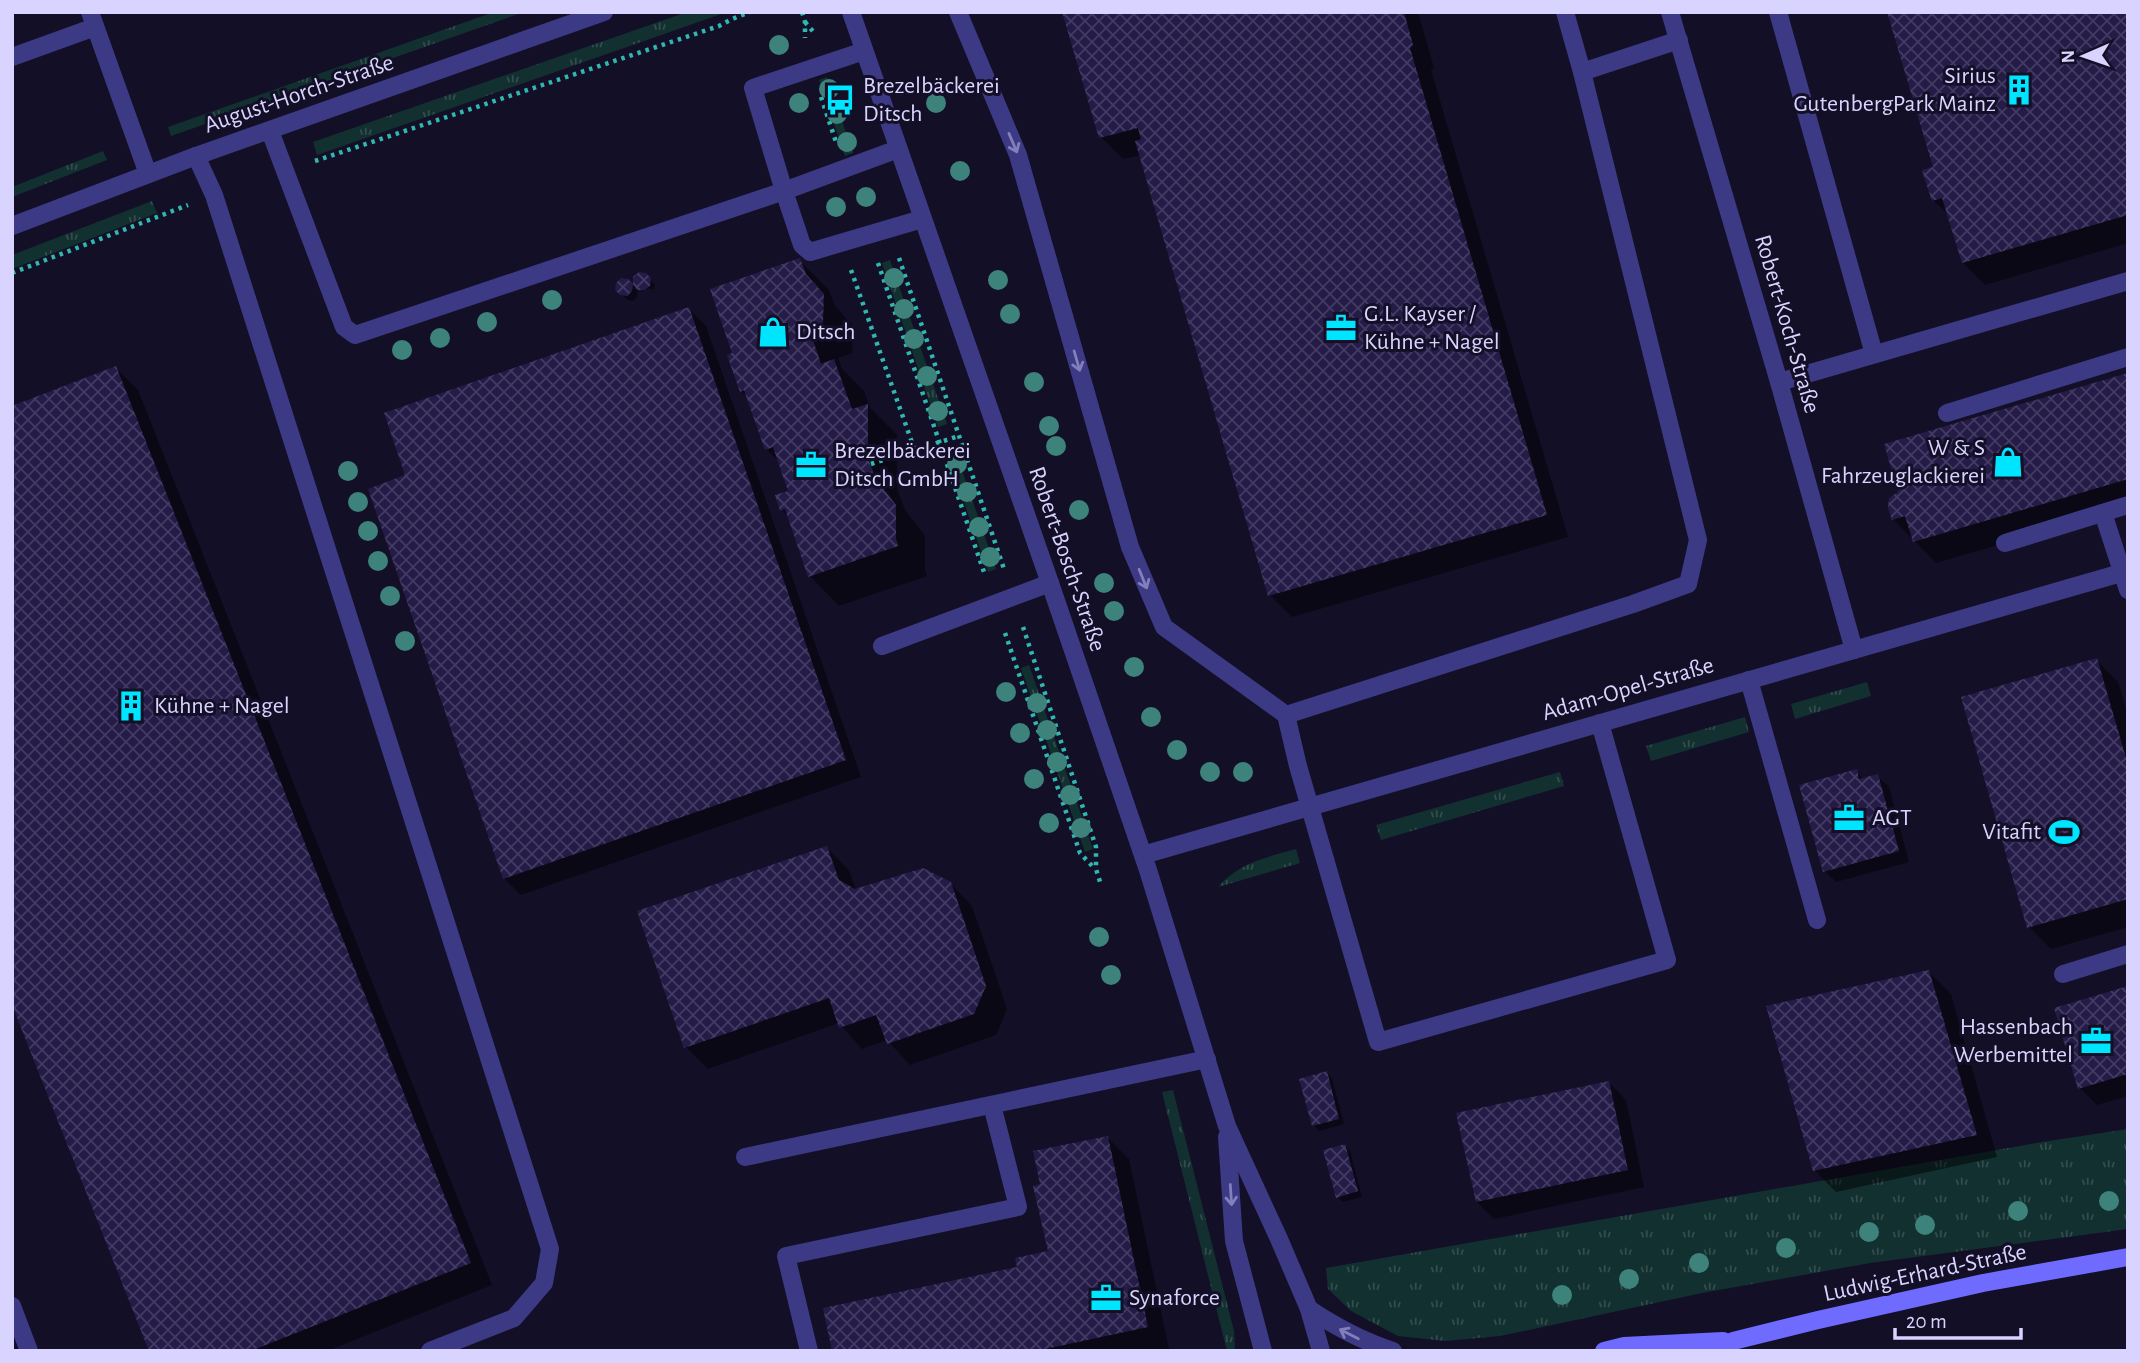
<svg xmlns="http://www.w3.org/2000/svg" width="2140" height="1363" font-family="'Alegreya Sans',sans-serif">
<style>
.grass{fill:url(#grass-tufts)}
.shadow{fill:#0007}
.building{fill:url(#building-cross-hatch)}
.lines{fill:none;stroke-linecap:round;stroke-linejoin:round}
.path{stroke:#2fb8b0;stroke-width:4.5;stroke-dasharray:3.5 5;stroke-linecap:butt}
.service{stroke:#3d3a85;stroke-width:18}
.minor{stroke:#3d3a85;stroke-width:18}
.secondary{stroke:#6f6bff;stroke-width:18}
.tree{fill:#3d827b}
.oneway{stroke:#837fbc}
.labels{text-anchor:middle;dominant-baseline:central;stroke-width:6;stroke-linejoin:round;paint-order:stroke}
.poi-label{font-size:24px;fill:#d9d4ff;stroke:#130f26;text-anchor:start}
.street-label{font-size:24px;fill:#d9d4ff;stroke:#130f26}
</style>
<defs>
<pattern id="grass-tufts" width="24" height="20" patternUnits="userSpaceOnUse" patternTransform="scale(1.75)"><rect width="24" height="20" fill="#12302f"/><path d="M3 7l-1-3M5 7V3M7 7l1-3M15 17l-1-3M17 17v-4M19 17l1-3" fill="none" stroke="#344d4e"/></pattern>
<pattern id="building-cross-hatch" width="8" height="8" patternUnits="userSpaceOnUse" patternTransform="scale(1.75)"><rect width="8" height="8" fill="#241b47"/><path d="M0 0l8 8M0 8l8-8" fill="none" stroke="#433b63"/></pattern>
</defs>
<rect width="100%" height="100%" fill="#130f26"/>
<g class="grass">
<path d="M494 12H524L171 136 168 127Z"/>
<path d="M687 12H727L317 155 313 142Z"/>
<path d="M827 77 853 153 845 156 819 80Z"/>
<path d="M103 151 107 160 12 197V187Z"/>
<path d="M152 201 157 213 12 269V255Z"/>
<path d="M890 260 947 424 938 427 882 263Z"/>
<path d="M956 453 996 569 988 572 948 456Z"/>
<path d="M1029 665 1093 849 1085 852 1021 668Z"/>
<path d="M1867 682 1871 696 1795 719 1791 704Z"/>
<path d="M1745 717 1749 732 1651 761 1646 746Z"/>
<path d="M1560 772 1564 786 1381 840 1376 825Z"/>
<path d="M1296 849 1300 863 1218 887C1238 863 1267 857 1296 849Z"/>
<path d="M1173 1090 1234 1331 1235 1351H1227L1162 1092Z"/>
<path d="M2128 1129V1229L1870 1263 1702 1293 1500 1336 1445 1341 1398 1336 1351 1311 1328 1289 1326 1268 2042 1142Z"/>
</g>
<g class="shadow">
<path d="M1064 12H1418L1434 68 1431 70 1568 537 1292 617 1270 595 1141 155 1123 159 1101 137Z"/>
<path d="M1885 12H2128V243L1985 285 1963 263 1950 216 1933 200 1935 168 1890 17Z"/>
<path d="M799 260 829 290 835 306 853 326 852 353 838 358 842 369 864 391 870 408 897 435V489L905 510 925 536V569L927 576 839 606 810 576 790 518 782 510 790 492 781 463 766 449 750 399 741 391 734 354Z"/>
<path d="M645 275 655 285 653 292V289L638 288 637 297 633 301 627 300 617 289 628 280 634 287 635 278Z"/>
<path d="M689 309 706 326 861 777 521 895 504 878 407 476Z"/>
<path d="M116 368 138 390 492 1285 327 1351H151Z"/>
<path d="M2128 374V507L1936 563 1893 519Z"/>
<path d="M2096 660 2118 682 2128 715V927L2051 949 2029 927Z"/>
<path d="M1856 771 1864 780 1877 776 1889 787 1909 862 1836 882 1825 871Z"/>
<path d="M827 848 849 870 856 890 950 883 972 906 1007 1009 996 1035 910 1065 887 1040 862 1049 839 1023 708 1069 686 1047Z"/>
<path d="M1929 972 1951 994 1997 1157 1836 1192 1814 1170Z"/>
<path d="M2128 988V1096L2097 1105 2080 1088Z"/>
<path d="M1327 1073 1332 1078 1344 1124 1319 1131 1314 1125Z"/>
<path d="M1609 1083 1626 1100 1644 1187 1494 1219 1477 1202Z"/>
<path d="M1107 1137 1129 1159 1169 1349 1160 1351H834L1050 1253Z"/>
<path d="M1345 1146 1350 1151 1362 1197 1343 1202 1337 1197Z"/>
</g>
<g class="building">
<path d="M1062 12H1404L1413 45 1410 48 1547 515 1268 596 1135 141 1141 139 1138 128 1099 138Z"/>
<path d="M1887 12H2128V215L1962 263 1942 198 1932 201 1927 186 1922 170 1933 167Z"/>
<path d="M800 258 806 274 824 294 823 323 809 328 821 364 834 359 852 409 868 404V458L875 478 896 505V538L898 546 808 577 785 509 780 511 775 495 788 491 773 447 765 450 744 390 740 392 727 355 732 353 710 289Z"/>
<path d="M639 272 646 273 651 278 650 286 644 290H637L633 284 632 291 627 296 620 295 615 290 616 283 621 278 628 279 633 284V277Z"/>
<path d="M689 307 846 760 503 879 368 489 405 475 384 413Z"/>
<path d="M116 366 471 1263 251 1351H149L12 1005V406Z"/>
<path d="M2128 373V479L1913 542 1905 516 1892 520 1888 508 1889 498 1898 492 1884 444Z"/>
<path d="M2097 658 2128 765V899L2027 928 1961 697Z"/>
<path d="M1857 769 1859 779 1878 774 1899 851 1823 872 1799 785Z"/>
<path d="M827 846 839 880 855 889 923 868 951 882 986 986 974 1014 887 1044 876 1015 839 1028 829 998 684 1048 637 911Z"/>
<path d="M1929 970 1977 1135 1813 1171 1766 1006Z"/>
<path d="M2128 986V1074L2078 1089 2054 1008Z"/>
<path d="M1327 1071 1339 1119 1312 1126 1299 1079Z"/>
<path d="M1609 1081 1628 1170 1476 1202 1456 1113Z"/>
<path d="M1108 1136 1148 1327 1036 1351H832L823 1308 1017 1267 1015 1258 1048 1251 1033 1186 1040 1184 1033 1151Z"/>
<path d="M1345 1144 1358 1191 1336 1198 1323 1150Z"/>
</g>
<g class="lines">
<g class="path">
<path d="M802 12 805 22V38"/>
<path d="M805 22 816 35"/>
<path d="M821 97 836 142"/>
<path d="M315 161 719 26 732 19 750 12"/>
<path d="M899 258 1004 569"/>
<path d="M878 263 985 575"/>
<path d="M851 270 915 451"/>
<path d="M12 273 188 205"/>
<path d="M871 464 959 436"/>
<path d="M1023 627 1096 847V869L1101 885"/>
<path d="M1005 633 1080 853 1095 869"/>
</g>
<g class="service">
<path d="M90 12 148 174"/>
<path d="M958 12 1018 155 1130 547 1164 627 1286 715 1298 766 1378 1042 1667 960 1600 723"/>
<path d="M1565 12 1582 72 1679 40"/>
<path d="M1778 12 1874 354"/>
<path d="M864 51 753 88 784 191 898 149"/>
<path d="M12 57 95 27"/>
<path d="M270 131 344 327 355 335 784 191 802 245 810 252 922 219"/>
<path d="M196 156 214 195 550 1249 544 1283 514 1318 430 1351"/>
<path d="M1779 382 2128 281"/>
<path d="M1947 413 2128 357"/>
<path d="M2103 513 2128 590"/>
<path d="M2005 543 2128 505"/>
<path d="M882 646 1050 583"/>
<path d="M1749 680 1817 920"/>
<path d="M1286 715 1633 604 1688 584 1698 540 1582 72"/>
<path d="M2063 974 2128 954"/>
<path d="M745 1157 1207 1059"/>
<path d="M12 1306 29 1351"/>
<path d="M809 1351 786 1256 1018 1207 992 1105"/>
</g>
<g class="minor">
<path d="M851 12 1050 583 1148 870 1227 1126 1279 1239 1309 1309 1321 1351"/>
<path d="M1670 12 1779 382 1854 650"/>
<path d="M12 226 196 156 604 12"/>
<path d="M1143 855 2128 571"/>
<path d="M1227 1137 1234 1241 1263 1351"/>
<path d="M1309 1309C1336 1327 1362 1341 1393 1351"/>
</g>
<g class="secondary">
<path d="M1604 1351 1624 1346 1723 1341"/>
<path d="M1709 1351 1733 1341 1818 1320 1983 1283 2128 1257"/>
</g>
</g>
<g class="tree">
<circle cx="779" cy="45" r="10"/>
<circle cx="829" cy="89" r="10"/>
<circle cx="799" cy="103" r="10"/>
<circle cx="936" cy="103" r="10"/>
<circle cx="837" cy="114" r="10"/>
<circle cx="847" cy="142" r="10"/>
<circle cx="960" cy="171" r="10"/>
<circle cx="866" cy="197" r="10"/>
<circle cx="836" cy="207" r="10"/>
<circle cx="894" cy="278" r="10"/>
<circle cx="998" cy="280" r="10"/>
<circle cx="552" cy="300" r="10"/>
<circle cx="904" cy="309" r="10"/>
<circle cx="1010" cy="314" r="10"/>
<circle cx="487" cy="322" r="10"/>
<circle cx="440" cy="338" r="10"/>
<circle cx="914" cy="339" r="10"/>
<circle cx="402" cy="350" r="10"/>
<circle cx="927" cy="376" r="10"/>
<circle cx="1034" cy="382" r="10"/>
<circle cx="938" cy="411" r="10"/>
<circle cx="1049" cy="426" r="10"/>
<circle cx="1056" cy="446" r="10"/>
<circle cx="957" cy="464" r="10"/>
<circle cx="348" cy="471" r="10"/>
<circle cx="967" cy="492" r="10"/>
<circle cx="358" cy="502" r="10"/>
<circle cx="1079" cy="510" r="10"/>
<circle cx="979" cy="527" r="10"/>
<circle cx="368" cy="531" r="10"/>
<circle cx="990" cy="557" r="10"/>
<circle cx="378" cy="561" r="10"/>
<circle cx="1104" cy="583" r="10"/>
<circle cx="390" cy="596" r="10"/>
<circle cx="1114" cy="611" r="10"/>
<circle cx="405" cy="641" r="10"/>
<circle cx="1134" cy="667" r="10"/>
<circle cx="1006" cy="692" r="10"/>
<circle cx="1037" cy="703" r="10"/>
<circle cx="1151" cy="717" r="10"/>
<circle cx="1047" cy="730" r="10"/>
<circle cx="1020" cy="733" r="10"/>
<circle cx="1177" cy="750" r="10"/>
<circle cx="1057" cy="762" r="10"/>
<circle cx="1210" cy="772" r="10"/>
<circle cx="1243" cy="772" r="10"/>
<circle cx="1034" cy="779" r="10"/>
<circle cx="1070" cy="795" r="10"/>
<circle cx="1049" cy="823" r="10"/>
<circle cx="1081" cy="828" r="10"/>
<circle cx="1099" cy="937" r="10"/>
<circle cx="1111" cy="975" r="10"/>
<circle cx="2109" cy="1201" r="10"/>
<circle cx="2018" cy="1211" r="10"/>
<circle cx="1925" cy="1225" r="10"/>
<circle cx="1869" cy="1232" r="10"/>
<circle cx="1786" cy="1248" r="10"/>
<circle cx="1699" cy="1263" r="10"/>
<circle cx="1629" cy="1279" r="10"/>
<circle cx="1562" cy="1295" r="10"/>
</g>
<defs><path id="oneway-shaft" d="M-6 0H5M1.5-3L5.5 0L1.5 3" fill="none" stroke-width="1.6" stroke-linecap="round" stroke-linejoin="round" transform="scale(1.75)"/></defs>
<g class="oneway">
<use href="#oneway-shaft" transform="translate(1013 143) rotate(67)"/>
<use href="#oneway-shaft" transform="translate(1077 361) rotate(74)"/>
<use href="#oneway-shaft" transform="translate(1143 579) rotate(68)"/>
<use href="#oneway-shaft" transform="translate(1231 1195) rotate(86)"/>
<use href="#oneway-shaft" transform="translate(1349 1334) rotate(-153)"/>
</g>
<defs>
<g id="building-bare" transform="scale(2.415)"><path d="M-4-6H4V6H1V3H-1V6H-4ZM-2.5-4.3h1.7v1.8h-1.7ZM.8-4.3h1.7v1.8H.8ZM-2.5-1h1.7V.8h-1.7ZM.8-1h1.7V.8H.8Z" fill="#00e5ff" stroke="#130f26" stroke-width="2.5" paint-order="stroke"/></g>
<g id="bus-bare" transform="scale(2.415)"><path d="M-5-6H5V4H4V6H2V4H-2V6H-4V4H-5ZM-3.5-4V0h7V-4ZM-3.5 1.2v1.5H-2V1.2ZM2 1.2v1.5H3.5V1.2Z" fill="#00e5ff" stroke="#130f26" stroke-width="2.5" paint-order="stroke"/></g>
<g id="office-bare" transform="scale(2.415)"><path d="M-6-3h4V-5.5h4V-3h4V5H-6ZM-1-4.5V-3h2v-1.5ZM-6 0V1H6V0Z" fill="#00e5ff" stroke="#130f26" stroke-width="2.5" paint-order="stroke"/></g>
<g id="shop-bare" transform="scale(2.415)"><path d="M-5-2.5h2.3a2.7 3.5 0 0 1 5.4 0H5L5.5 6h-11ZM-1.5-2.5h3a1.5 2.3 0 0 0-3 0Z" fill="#00e5ff" stroke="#130f26" stroke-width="2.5" paint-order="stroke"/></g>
<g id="stadium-bare" transform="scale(2.415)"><path d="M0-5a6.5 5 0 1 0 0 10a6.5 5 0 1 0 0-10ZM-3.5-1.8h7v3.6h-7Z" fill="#00e5ff" stroke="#130f26" stroke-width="2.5" paint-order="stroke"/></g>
</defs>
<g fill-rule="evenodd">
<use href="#building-bare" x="2019" y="90"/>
<use href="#bus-bare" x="840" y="100"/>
<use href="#office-bare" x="1341" y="328"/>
<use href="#shop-bare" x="773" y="332"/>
<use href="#shop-bare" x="2008" y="462"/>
<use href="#office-bare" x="811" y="465"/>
<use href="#building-bare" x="131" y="706"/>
<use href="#office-bare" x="1849" y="818"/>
<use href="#stadium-bare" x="2064" y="832"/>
<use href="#office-bare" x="2096" y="1041"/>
<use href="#office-bare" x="1106" y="1298"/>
</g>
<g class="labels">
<g class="poi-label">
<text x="1996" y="76" text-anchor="end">Sirius<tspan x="1996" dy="28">GutenbergPark Mainz</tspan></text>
<text x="863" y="86">Brezelbäckerei<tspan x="863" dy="28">Ditsch</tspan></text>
<text x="1364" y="314">G.L. Kayser /<tspan x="1364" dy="28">Kühne + Nagel</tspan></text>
<text x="796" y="332">Ditsch</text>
<text x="1985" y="448" text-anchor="end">W &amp; S<tspan x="1985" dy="28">Fahrzeuglackierei</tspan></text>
<text x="834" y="451">Brezelbäckerei<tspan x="834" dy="28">Ditsch GmbH</tspan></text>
<text x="154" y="706">Kühne + Nagel</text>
<text x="1872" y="818">AGT</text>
<text x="2041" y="832" text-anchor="end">Vitafit</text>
<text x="2073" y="1027" text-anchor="end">Hassenbach<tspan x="2073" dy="28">Werbemittel</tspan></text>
<text x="1129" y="1298">Synaforce</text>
</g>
<g class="street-label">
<text transform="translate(299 94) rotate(-19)">August-Horch-Straße</text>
<text transform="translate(1787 324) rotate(74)">Robert-Koch-Straße</text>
<text transform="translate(1067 559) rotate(71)">Robert-Bosch-Straße</text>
<text transform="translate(1628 689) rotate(-16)">Adam-Opel-Straße</text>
<text transform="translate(1925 1273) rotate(-12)">Ludwig-Erhard-Straße</text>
</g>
</g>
<rect width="2140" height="1363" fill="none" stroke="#d9d4ff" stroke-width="28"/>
<g transform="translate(2084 56) rotate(268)" stroke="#130f26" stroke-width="5" paint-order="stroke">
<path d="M0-5L12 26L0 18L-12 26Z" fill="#d9d4ff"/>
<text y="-10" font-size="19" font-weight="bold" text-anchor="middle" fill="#d9d4ff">N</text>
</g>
<path d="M1895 1328v10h126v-10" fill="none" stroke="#d9d4ff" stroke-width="3.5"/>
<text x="1906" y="1328" font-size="21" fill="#d9d4ff" stroke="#130f26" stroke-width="5" paint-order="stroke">20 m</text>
</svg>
